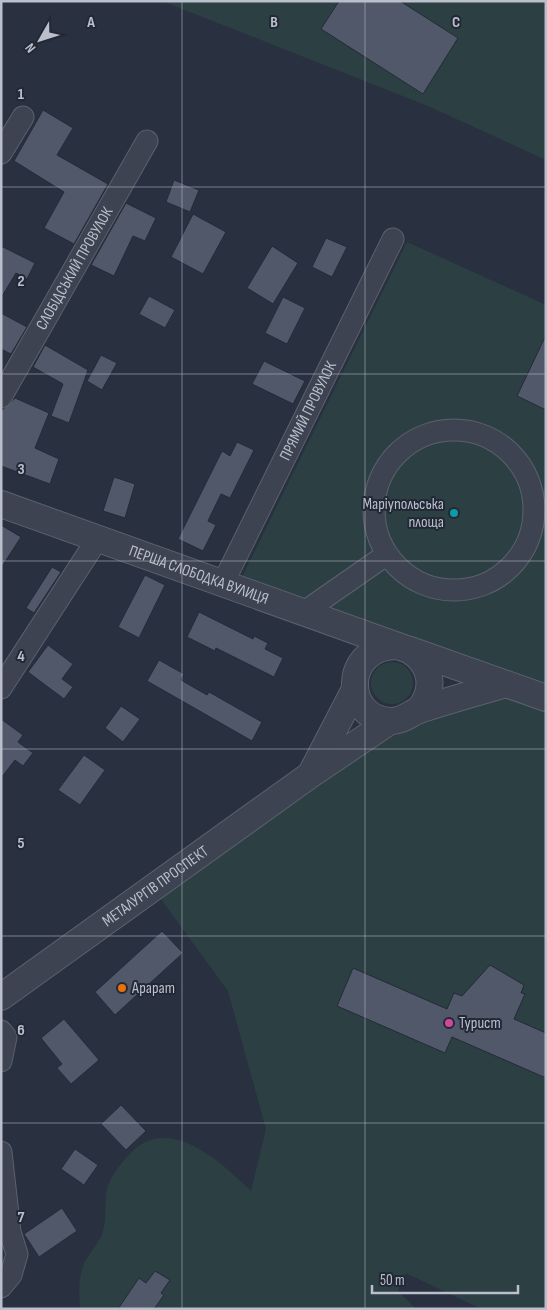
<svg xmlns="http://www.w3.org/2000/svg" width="547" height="1310" font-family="'Sofia Sans Condensed',sans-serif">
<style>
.green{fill:#2c3f43}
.building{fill:#505869;stroke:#242a38}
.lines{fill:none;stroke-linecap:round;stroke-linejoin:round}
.minor-casing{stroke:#5b616e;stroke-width:23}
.tertiary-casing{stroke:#5b616e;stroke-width:28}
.minor{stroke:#3d4351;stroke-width:21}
.tertiary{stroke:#3d4351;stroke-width:26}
.grid{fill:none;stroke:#babfcb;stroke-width:1;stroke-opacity:0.55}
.culture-dot{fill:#0f9aa8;stroke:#222836;stroke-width:2}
.food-dot{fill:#e8710a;stroke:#222836;stroke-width:2}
.hotel-dot{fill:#d1479c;stroke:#222836;stroke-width:2}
.labels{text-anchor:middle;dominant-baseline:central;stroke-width:4;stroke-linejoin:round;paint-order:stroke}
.street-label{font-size:16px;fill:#babfcb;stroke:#222836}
.poi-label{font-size:16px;fill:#babfcb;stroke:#222836;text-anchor:start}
.grid-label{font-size:16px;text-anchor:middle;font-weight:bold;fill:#babfcb;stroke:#222836;stroke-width:4;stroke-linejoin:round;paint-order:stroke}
</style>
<rect width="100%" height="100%" fill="#293141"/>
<g class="green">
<path d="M162 1H544L546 160 428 106Z"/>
<path d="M407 242 546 305V685L242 577Z"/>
<circle cx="392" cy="683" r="21"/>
<path d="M504 693 546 709V1309H481L406 1273 398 1291 416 1309H80C79 1293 78 1274 86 1260 92 1250 100 1242 103 1231 107 1217 104 1202 107 1189 111 1176 118 1167 127 1157 166 1110 220 1161 251 1191L266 1129 228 991 158 895 393 729Z"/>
</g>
<g class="building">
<path d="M339 1H400L458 38 423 94 321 29Z"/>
<path d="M43 110 73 128 57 155 108 184 74 244 44 228 64 192 14 161Z"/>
<path d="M174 180 199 190 190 212 166 202Z"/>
<path d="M126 203 156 218 145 241 133 236 114 276 91 265Z"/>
<path d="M193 214 226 232 203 274 171 257Z"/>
<path d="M326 238 347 247 332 277 312 267Z"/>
<path d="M1 246 35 263 27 279 16 273 1 298Z"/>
<path d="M272 246 298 263 273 304 247 288Z"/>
<path d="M149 296 175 310 165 328 139 314Z"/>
<path d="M283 297 305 308 287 344 265 333Z"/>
<path d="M1 313 27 327 11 354 1 349Z"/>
<path d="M546 335V410L517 396Z"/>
<path d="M45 345 88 370 69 423 51 416 63 384 33 367Z"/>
<path d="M101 355 117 363 102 390 87 381Z"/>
<path d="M264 361 305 381 293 404 252 384Z"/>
<path d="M15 398 49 413 35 448 59 459 50 484 1 466V411Z"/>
<path d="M237 442 254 450 230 498 221 494 208 521 216 525 203 551 178 539 222 451 230 456Z"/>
<path d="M114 477 135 484 125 518 103 511Z"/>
<path d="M1 525 21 537 1 568Z"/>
<path d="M52 567 61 572 34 613 26 608Z"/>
<path d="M145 575 165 585 139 638 118 627Z"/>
<path d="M199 612 253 639 254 636 268 643 265 649 283 658 274 677 216 648 215 651 187 637Z"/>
<path d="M48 645 73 664 62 679 73 687 64 699 28 672Z"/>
<path d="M159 660 184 674 181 680 207 695 209 692 262 722 252 741 147 681Z"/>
<path d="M121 706 140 719 123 742 105 728Z"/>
<path d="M1 719 23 735 18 742 33 753 23 766 15 760 1 778Z"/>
<path d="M84 755 105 770 80 805 58 790Z"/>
<path d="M162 931 183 953 115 1015 95 992Z"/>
<path d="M490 965 524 985 521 993 525 994 514 1019 546 1033V1078L452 1037 445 1053 337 1006 353 968 447 1009 454 993 462 996Z"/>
<path d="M64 1019 99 1060 71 1084 57 1068 62 1064 41 1038Z"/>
<path d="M121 1105 146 1131 126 1150 101 1124Z"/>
<path d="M75 1149 98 1165 84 1185 61 1169Z"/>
<path d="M62 1208 77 1231 39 1257 24 1234Z"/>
<path d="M155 1271 170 1280 161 1293 164 1295 154 1309H118L139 1278 146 1283Z"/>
</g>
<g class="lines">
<g class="minor-casing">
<g id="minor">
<path d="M1 153 23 117"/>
<path id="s1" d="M1 397 147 141"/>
<circle cx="454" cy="510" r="80"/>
<path id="s2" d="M223 583 393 239"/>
<path d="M304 612 386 555"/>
<path d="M1 688 98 538"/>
<path d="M1 1031 6 1037 1 1061"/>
<path d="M1 1152 10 1232 17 1254 11 1275 1 1287"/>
</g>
</g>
<g class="tertiary-casing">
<g id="tertiary">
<path id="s3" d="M1 504 409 650C432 664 436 689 419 710"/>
<path d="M397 646C342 646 342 719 391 721 404 721 411 712 422 709 450 700 478 692 506 684"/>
<path d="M410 650 546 698"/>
<path d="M312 772 355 689"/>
<path id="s4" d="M1 997 310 775 390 721"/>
</g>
</g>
<use href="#minor" class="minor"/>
<use href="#tertiary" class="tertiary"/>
</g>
<path class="grid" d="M182 1V1309M365 1V1309M1 187H546M1 374H546M1 561H546M1 749H546M1 936H546M1 1123H546"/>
<circle class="culture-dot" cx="454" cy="513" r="5"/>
<circle class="food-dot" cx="122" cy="988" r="5"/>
<circle class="hotel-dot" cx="449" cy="1023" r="5"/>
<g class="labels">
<g class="street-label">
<text stroke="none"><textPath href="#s1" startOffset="148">СЛОБІДСЬКИЙ ПРОВУЛОК</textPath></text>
<text stroke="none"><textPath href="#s2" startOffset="192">ПРЯМИЙ ПРОВУЛОК</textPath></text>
<text stroke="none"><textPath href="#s3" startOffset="210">ПЕРША СЛОБОДКА ВУЛИЦЯ</textPath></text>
<text stroke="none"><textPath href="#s4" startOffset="190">МЕТАЛУРГІВ ПРОСПЕКТ</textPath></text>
</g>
<g class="poi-label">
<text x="444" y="504" text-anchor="end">Маріупольська<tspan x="444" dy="18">площа</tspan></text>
<text x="132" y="988">Арарат</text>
<text x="459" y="1023">Турист</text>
</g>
</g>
<g class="grid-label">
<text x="91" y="27">A</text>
<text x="274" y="27">B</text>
<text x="456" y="27">C</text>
<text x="21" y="99">1</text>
<text x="21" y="286">2</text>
<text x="21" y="474">3</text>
<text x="21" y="661">4</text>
<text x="21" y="848">5</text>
<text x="21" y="1035">6</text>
<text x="21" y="1222">7</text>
</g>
<rect width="547" height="1310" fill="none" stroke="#babfcb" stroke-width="5"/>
<g transform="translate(40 40) rotate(231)" stroke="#222836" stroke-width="4" paint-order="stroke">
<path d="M0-4L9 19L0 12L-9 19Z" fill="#babfcb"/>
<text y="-8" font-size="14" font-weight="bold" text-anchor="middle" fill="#babfcb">N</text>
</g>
<path d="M372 1285v8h146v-8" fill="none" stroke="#babfcb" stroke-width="2.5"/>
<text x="380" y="1285" font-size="15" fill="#babfcb" stroke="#222836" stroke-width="4" paint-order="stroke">50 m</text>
</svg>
